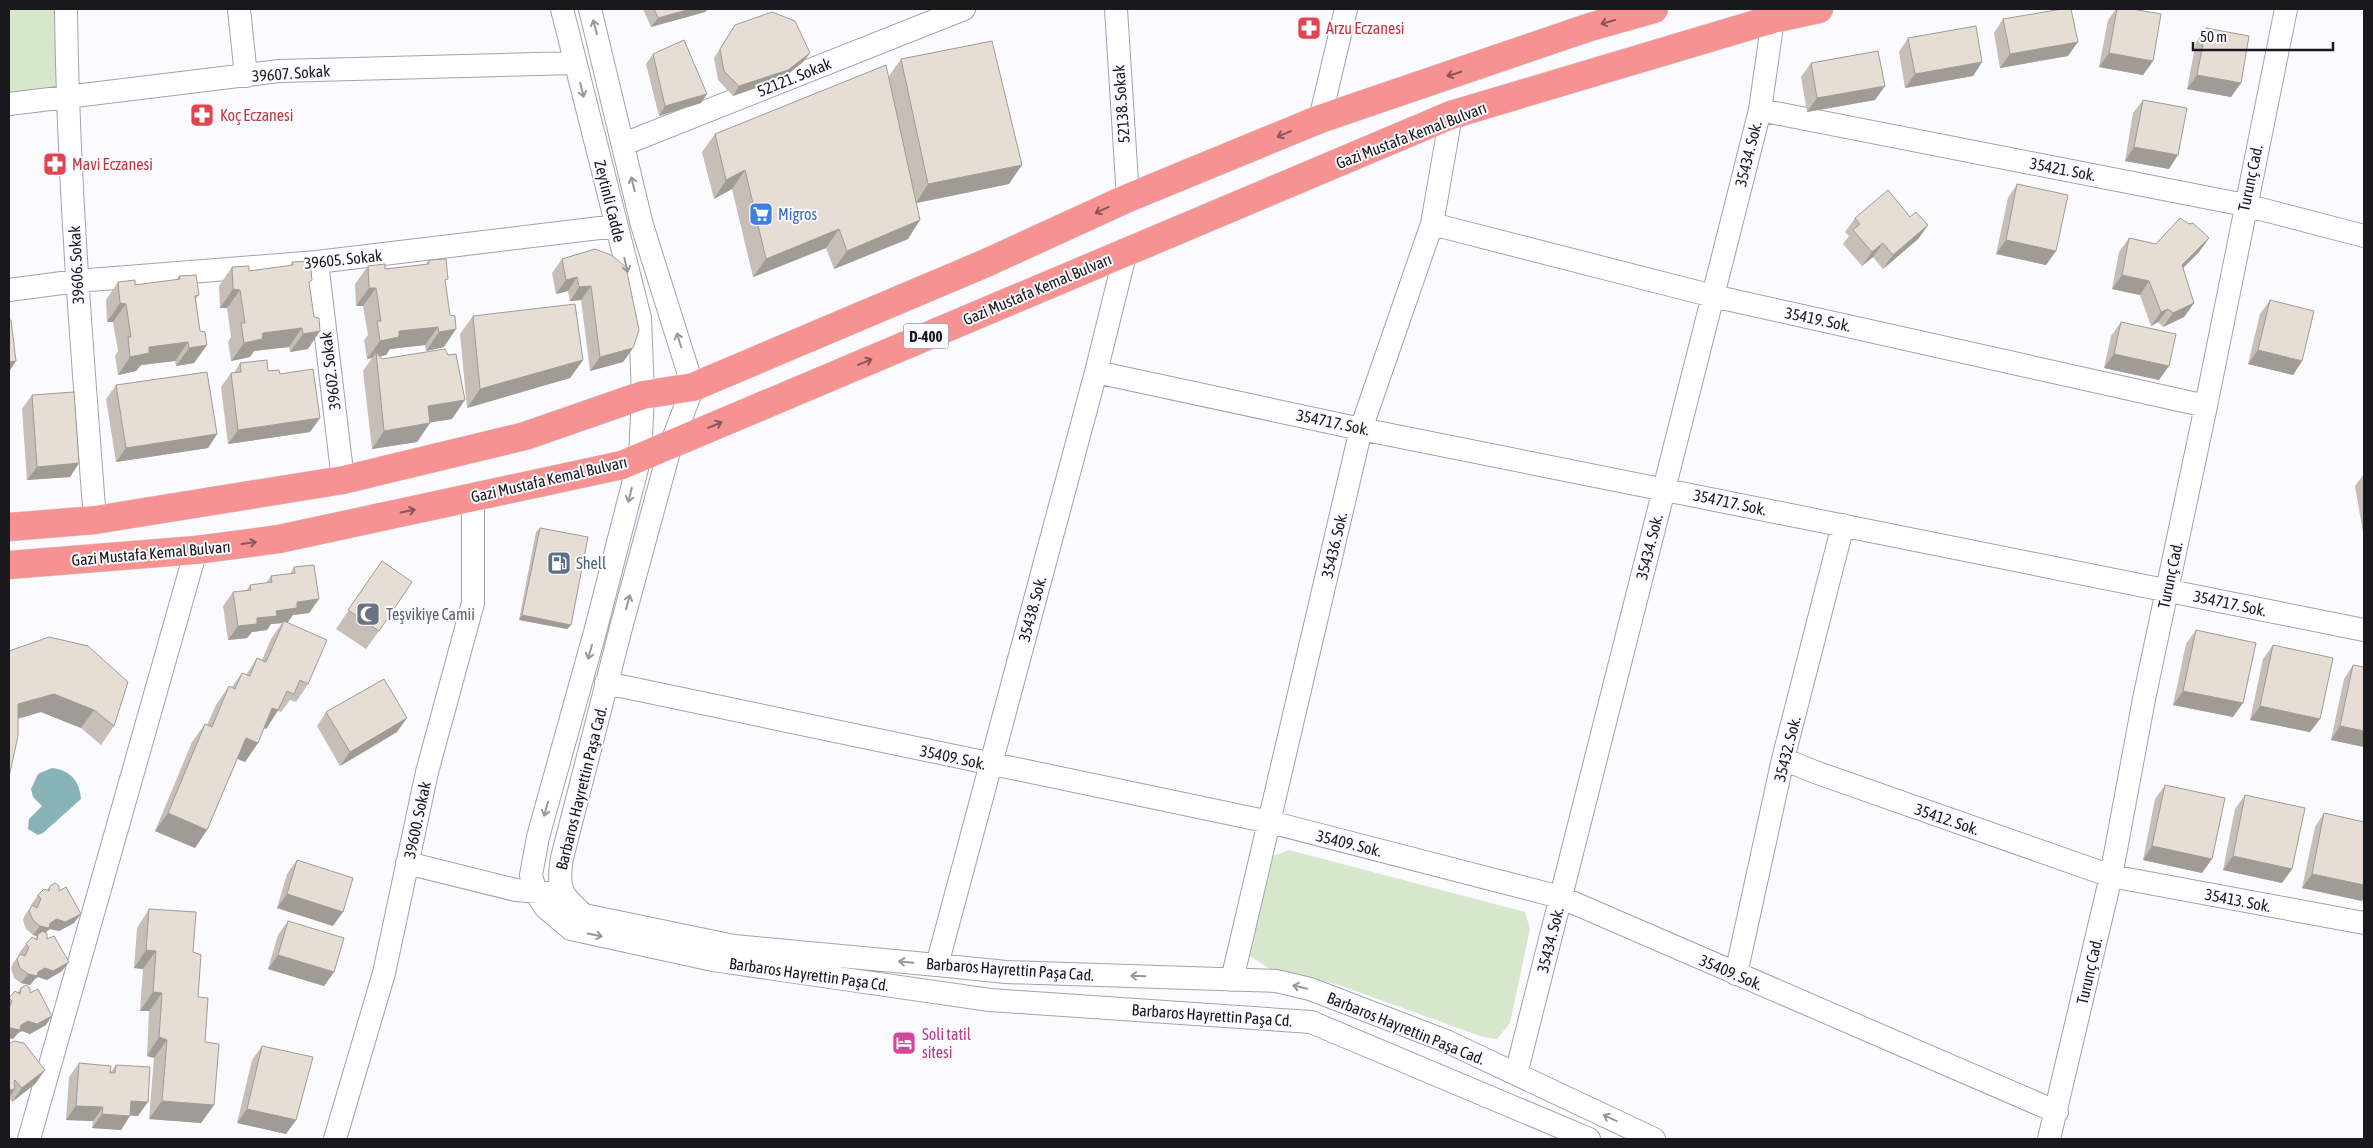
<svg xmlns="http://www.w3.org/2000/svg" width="2373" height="1148" viewBox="0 0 2373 1148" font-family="'Asap Condensed',sans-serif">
  <rect width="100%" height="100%" fill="#fbfaff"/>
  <!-- green -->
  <path fill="#d7e7cb" d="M9,9H63V75L54,88L9,93Z
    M1289,850L1525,912L1530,929L1510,1023L1497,1039L1483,1037L1339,985L1270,969L1245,953L1273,856Z"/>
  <!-- water -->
  <path fill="#89b4b7" d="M52,768C70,770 80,781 81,799L43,833L38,835L28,829L29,819L42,806L33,797L31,789L38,774Z"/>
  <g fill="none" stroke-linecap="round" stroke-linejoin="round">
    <!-- minor casing -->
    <g stroke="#a2a2ac" stroke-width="24">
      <path id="minor" d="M66,9C68,180 82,350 95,520
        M239,9L246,76
        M562,9L640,318L643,395L640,457L595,632L538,837L531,875L536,893L545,907L571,929L713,960L781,970L990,1000L1311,1022L1589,1139
        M590,9L642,225L693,387L671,444L622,624L562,858C557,889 561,895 584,915L734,946L937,965L1006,972L1276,981L1310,989L1446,1041L1654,1139
        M1116,9L1128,198
        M9,104L279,71L575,63
        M1760,110L2245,205L2364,236
        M1320,119L1346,9
        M624,144L964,9
        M1432,224L1713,296L2206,406
        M317,262L343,480
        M9,290L77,281L317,262L616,226
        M1096,372L1361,429L2364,630
        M606,683L1270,822L1560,897L2057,1112
        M1783,759L1815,772L2111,876L2364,923
        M407,863L516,890L550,893
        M937,965L1096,372L1126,251
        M1736,974L1783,759L1843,525
        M1232,980L1361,429L1432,224L1451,115
        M1516,1074L1760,110L1773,19
        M29,1139L196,550
        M335,1139L384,973L427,772L473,603V497
        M2049,1139L2111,876L2144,699L2206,406L2286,9"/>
    </g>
    <!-- highway casing -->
    <g stroke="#d6d6d6" stroke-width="29">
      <path id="highway" d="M9,527L95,520L343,480L525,436L643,395L693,387L986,263L1128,198L1320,119L1590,27L1654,9
        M9,565L196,550L279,539L622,465L1451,115L1773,19L1819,9"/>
    </g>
    <!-- minor -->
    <use href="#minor" stroke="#fff" stroke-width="22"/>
    <!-- highway -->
    <use href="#highway" stroke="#f69292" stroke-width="28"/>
  </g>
  <!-- wall -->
  <path fill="#c6beb7" d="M643,9H708L705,12L651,27Z
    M2116,9H2132L2153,61L2143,75L2099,67L2108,20Z
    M2003,19L2068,56L2000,68L1994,33Z
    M735,25L810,53L803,62L782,79L733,96L718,80L714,58Z
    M2206,28L2241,83L2231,97L2187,89L2196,42Z
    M1908,38L1982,62L1973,76L1905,88L1899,52Z
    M653,54L701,103L659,116L646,64Z
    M901,59L1009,184L917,203L908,239L834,269L826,248L753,277L732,189L714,199L702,152L715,134L889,76Z
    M1811,63L1875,100L1807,112L1801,77Z
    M2143,100L2169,169L2125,161L2133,113Z
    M2017,184L2056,251L2046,265L1996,254L2008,198Z
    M1910,217L1928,225L1918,239L1883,269L1873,257L1862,266L1843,244L1849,236L1845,232L1855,218Z
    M2129,238L2156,244L2209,238L2199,252L2183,268L2194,303L2184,317L2163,327L2158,322L2151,326L2140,295L2112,289L2119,252Z
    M595,249L633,348L623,362L590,371L581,300L570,301L568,291L556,294L552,273L562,259Z
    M429,260L445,283L444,347L426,351L425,345L390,349L386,355L379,357L452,419L430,422V423L417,442L372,449L363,371L372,358L367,359L364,340L368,335L363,306H356L355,284L368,266L385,269L426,264Z
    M292,262L309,285L308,349L290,352L289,347L254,351L250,357L231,361L228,342L231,337L227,308H220L219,286L232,267L249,271L290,266Z
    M179,276L199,295L196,299L200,331L207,345L194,363L176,366L175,361L141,365L136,371L118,375L115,356L118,351L113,322H107L106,300L118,282L135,285L176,280Z
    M2270,300L2302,361L2293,375L2248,364L2260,314Z
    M473,316L583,360L570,378L467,408L460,334Z
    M2121,322L2159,380L2104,368L2111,336Z
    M240,363L280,374L320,418L310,432L228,444L221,387L231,373H234Z
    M116,385L217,434L208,448L116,462L106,399Z
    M32,395L79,463L70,477L27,480L22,409Z
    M2364,474V546V538L2355,486Z
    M540,528L571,625L567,629L519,620L536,532Z
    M382,561L379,631L366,649L336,629Z
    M294,567L319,599L309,613L293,615L287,622L308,684L296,702L290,700L281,712L278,711L266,729L264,728L258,743L245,762L237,758L207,830L195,848L155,831L192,742L205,724L207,725L216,705L229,686L231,688L242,673L246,675L257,658L262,660L271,639L282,623L271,624L267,630L252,632L247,638L228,640L223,606L233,592L247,590L250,585L266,583L271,576L290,574Z
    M2196,630L2233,717L2173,705L2186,644Z
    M49,637L114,726L101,745L81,728L41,712L18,719L9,651Z
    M2273,645L2320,719L2310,732L2250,720L2263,659Z
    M2353,665L2364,747L2331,740L2344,679Z
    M326,712L397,732L340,766L317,726Z
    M2165,785L2202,873L2143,860L2155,799Z
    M2245,795L2292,869L2282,883L2223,870L2235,809Z
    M2324,813L2364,822V897L2362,901L2302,888L2315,827Z
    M297,860L333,926L277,908L287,874Z
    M50,886L59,891L74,923L59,931L50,929L47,931L45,933L47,939L62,971L47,980L38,977L35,979L30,985L21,983L14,978L11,968L13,963L20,954L19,953L26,944L35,939L37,936L33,935L26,929L23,920L25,915L32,905H31L38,895L47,890Z
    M149,909L193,952L198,997L214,1105L201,1123L149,1119L154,1058L147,1056L149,1011H140L143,969L134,968L137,928Z
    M288,921L334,972L324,986L268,969L278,935Z
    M21,988L30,993L46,1025L30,1034L22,1031L18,1033L13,1039L9,1038V998L18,992Z
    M9,1044L45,1070L35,1084L12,1102L9,1098Z
    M262,1046L296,1120L286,1134L237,1123L252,1060Z
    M79,1063L110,1073L116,1065L138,1116L130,1115L121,1130L92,1128L93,1121L66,1120L69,1077Z"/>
  <!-- shaded-wall -->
  <path fill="#a19b95" d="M691,9H708L705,12L651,27L658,18Z
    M2078,42L2068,56L2000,68L2010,54Z
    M810,53L803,62L782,79L733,96L739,86Z
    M2109,53L2153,61L2143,75L2099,67Z
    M1982,62L1973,76L1905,88L1915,74Z
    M2197,75L2241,83L2231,97L2187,89Z
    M1885,86L1875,100L1807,112L1817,98Z
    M707,94L701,103L659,116L665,106Z
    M2134,147L2178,155L2169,169L2125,161Z
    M1022,165L1009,184L916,203L928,184Z
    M745,170L732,189L714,199L726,180Z
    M920,220L908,239L834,269L847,251Z
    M1928,225L1918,239L1883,269L1893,255Z
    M839,229L826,248L753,277L766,259Z
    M2209,238L2199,252L2172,279L2182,265Z
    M2006,240L2056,251L2046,265L1996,254Z
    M1883,243L1873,257L1862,266L1872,252Z
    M2122,275L2149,281L2140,295L2112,289Z
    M577,277L568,291L556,294L566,280Z
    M591,286L581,300L570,301L579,287Z
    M369,288H376L363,306H356Z
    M233,289L240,290L227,308H220Z
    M120,303L126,304L113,322H107Z
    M2194,303L2184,317L2163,327L2173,313Z
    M2168,309L2158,322L2151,326L2161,312Z
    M438,327L425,345L390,349L386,355L376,357V352L372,358L367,359L380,341L399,331Z
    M302,328L289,347L254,351L250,357L231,361L244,343L263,333Z
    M456,329L444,347L426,351L439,332Z
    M320,331L308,349L290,352L303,334Z
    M188,342L175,361L141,365L136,371L118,375L130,357L149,347Z
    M207,345L194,363L176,366L189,348Z
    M633,348L623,362L590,371L600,357Z
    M2258,350L2302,361L2293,375L2248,364Z
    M2114,354L2169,366L2159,380L2104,368Z
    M583,360L570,378L467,408L480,389Z
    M16,361L9,372V362Z
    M465,400L452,419L415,425L428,406Z
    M320,418L310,432L228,444L238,430Z
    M430,423L417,442L372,449L384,431Z
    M217,434L208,448L116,462L126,448Z
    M79,463L70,477L27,480L37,467Z
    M319,599L309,613L293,615L288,622L283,623L284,621L282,623L271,624L267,630L252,632L247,638L228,640L238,626L297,602Z
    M522,615L571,625L567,629L519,620Z
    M2183,691L2243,703L2233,717L2173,705Z
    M54,694L94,710L81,728L41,712L9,721L18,704Z
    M2260,706L2320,719L2310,732L2250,720Z
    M272,708L278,710L266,729L260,726Z
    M407,718L397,732L340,766L350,752Z
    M2340,726L2364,731V747L2331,740Z
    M246,738L258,743L245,762L233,757Z
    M168,813L207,830L195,848L155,831Z
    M2152,846L2212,859L2202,873L2143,860Z
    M2233,856L2292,869L2282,883L2223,870Z
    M2312,874L2364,885V897L2362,901L2302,888Z
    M287,894L343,912L333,926L277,908Z
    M81,914L74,923L59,931L50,929L47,931L42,937L38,934L37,936L33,935L40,926L50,923L57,919Z
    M146,950L156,951L143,969L134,968Z
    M278,955L334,972L324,986L268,969Z
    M69,962L62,971L47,980L38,977L35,979L30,985L21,983L28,974L45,968Z
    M153,992L162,993L149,1011H140Z
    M52,1016L46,1025L30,1034L22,1031L18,1033L13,1039L9,1038V1031L11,1028L28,1021Z
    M159,1037L167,1040L154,1058L147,1056Z
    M45,1070L35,1084L12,1102L22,1088Z
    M15,1089L9,1098V1090Z
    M131,1101L148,1102L138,1116L122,1115Z
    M162,1101L214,1105L201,1123L149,1119Z
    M76,1106L103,1107L93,1121L66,1120Z
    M247,1109L296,1120L286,1134L237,1123Z
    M102,1114L130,1116L121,1130L92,1128Z"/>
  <!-- building -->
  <path fill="#e6ddd5" stroke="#a19b95" d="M654,9H691L658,18Z
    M2062,9H2071L2078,42L2010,54L2003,19Z
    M2117,9H2132L2161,14L2153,61L2109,53Z
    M772,12L795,21L810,53L788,70L739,86L724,71L720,49L735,25Z
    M1976,26L1982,62L1915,74L1908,38Z
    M2206,28L2249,36L2241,83L2197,75Z
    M684,40L707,94L665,106L653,54Z
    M992,41L1022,165L928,184L901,59Z
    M1878,51L1885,86L1817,98L1811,63Z
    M886,65L920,220L847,251L839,229L766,259L745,170L726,180L715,134Z
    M2143,100L2187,108L2178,155L2134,147Z
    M2017,184L2068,195L2056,251L2006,240Z
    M1888,190L1910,217L1916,212L1928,225L1893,255L1883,243L1872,252L1853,230L1860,224L1855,218Z
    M2180,218L2189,224L2193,223L2209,238L2182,265L2194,303L2173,313L2168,309L2161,312L2149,281L2122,275L2129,238L2156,244Z
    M595,249L611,255L626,267L639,330L633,348L600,357L591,286L579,287L577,277L566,280L562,259Z
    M446,259L448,279L445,280L450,315L455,316L456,329L439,332L438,327L399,331V337L380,341L377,321H381L376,288H369L368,266L385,264V269L429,264V260Z
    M310,261L312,280L309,282L314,317L319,318L320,331L303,334L302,328L263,333L262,339L244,343L241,323H245L240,290L233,289L232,267L249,266V271L293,265L292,262Z
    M196,275L199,295L195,296L200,331L205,332L207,345L189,348L188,342L149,347V353L130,357L128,337H131L126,304L120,303L118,282L135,280V285L180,279L179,276Z
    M2270,300L2314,311L2302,361L2258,350Z
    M575,304L583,360L480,389L473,316Z
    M9,320H11L16,361L9,362Z
    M2121,322L2176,334L2169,366L2114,354Z
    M445,349L448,355L456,354L465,400L428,406L430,423L384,431L376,352L382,359Z
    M267,360L268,371L279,370L280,374L313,369L320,418L238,430L231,373L241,372L240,363Z
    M207,372L217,434L126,448L116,385Z
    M74,392L79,463L37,467L32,395Z
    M540,528L588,537L571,625L522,615Z
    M382,561L412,582L379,631L348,610Z
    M314,565L319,599L297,602V608L276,611L277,616L257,618V624L238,626L233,592L251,590L250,585L272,582L271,576L295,573L294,567Z
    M284,621L327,640L308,684L300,680L294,694L287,691L278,710L272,708L258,743L246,738L207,830L168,813L205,724L212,727L229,686L235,689L242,673L250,676L257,658L266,662Z
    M2196,630L2256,643L2243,703L2183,691Z
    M49,637L88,646L128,682L114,726L94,710L54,694L18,704V736L9,777V651Z
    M2273,645L2333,658L2320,719L2260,706Z
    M2353,665L2364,667V731L2340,726Z
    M384,679L407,718L350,752L326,712Z
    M2165,785L2225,798L2212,859L2152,846Z
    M2245,795L2305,808L2292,869L2233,856Z
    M2324,813L2364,822V885L2312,874Z
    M297,860L353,878L343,912L287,894Z
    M55,883L59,886V891L66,887L81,914L65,922L57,919L50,923L49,928L40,926L33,920L29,911L32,905L37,908L41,899L38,895L44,889L49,891L50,886Z
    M149,909L196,912L193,952L201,955L198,997L208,998L205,1042L219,1044L214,1105L162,1101L167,1040L159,1037L162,993L153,992L156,951L146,950Z
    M288,921L344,938L334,972L278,955Z
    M43,931L47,934V939L54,936L69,962L53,971L45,968L38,972L37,976L28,974L20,968L17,959L20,954L25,956L29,947L26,944L32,937L37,940L38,934Z
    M26,985L30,988V993L38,989L52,1016L37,1024L28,1021L21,1025L20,1030L11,1028L9,1026V1009L12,1001L9,998L15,991L20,994L21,988Z
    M14,1041L24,1043L45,1070L22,1088L15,1080L14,1081L15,1089L9,1090V1044Z
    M262,1046L313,1057L296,1120L247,1109Z
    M79,1063L111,1066L110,1073H115L116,1065L150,1067L148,1102L131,1101L130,1116L102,1114L103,1107L76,1106Z"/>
  <!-- one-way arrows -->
  <defs><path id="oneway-shaft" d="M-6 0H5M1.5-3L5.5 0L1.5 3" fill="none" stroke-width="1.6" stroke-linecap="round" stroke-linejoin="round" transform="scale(1.25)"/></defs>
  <g stroke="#885658">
    <use href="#oneway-shaft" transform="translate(1608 22) rotate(164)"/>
    <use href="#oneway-shaft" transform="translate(1454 74) rotate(162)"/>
    <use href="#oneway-shaft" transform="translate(1284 134) rotate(157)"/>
    <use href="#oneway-shaft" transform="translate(1102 210) rotate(155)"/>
    <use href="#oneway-shaft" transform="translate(865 362) rotate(-23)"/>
    <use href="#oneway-shaft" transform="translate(715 425) rotate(-23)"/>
    <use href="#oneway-shaft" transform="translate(408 511) rotate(-12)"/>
    <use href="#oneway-shaft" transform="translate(249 543) rotate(-8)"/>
  </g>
  <g stroke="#989899">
    <use href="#oneway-shaft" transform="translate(595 27) rotate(-105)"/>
    <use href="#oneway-shaft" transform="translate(582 90) rotate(76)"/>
    <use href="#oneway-shaft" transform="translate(633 184) rotate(-103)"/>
    <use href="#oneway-shaft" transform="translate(626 265) rotate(76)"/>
    <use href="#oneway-shaft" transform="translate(679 340) rotate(-107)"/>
    <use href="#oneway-shaft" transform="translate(630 495) rotate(104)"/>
    <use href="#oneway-shaft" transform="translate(628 602) rotate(-75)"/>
    <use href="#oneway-shaft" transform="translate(590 652) rotate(106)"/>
    <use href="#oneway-shaft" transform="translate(546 809) rotate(106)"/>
    <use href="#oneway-shaft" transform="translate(595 935) rotate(12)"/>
    <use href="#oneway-shaft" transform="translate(906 962) rotate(-175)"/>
    <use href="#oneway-shaft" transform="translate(1138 976) rotate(-178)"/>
    <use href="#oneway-shaft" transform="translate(1300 987) rotate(-167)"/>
    <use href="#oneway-shaft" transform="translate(1610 1118) rotate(-155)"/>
  </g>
  <!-- icons -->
  <defs>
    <g id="pharmacy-square" transform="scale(1.25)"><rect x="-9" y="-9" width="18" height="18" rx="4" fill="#e0444e" stroke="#fbfaff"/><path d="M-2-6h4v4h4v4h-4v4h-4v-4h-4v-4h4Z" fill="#fff"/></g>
    <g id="supermarket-square" transform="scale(1.25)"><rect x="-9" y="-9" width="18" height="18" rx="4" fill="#3f7fe0" stroke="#fbfaff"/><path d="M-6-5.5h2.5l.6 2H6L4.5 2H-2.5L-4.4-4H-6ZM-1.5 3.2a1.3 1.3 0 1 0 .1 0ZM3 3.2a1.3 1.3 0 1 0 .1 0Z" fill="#fff"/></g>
    <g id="fuel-square" transform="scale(1.25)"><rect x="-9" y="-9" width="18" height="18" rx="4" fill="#5c6f8a" stroke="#fbfaff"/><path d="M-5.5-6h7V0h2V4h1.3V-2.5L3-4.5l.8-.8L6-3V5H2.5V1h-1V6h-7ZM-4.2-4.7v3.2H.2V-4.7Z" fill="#fff"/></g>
    <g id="mosque-square" transform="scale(1.25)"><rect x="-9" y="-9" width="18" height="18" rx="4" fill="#6b7280" stroke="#fbfaff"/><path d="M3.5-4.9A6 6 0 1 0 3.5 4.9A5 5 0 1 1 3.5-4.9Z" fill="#fff"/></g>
    <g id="hotel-square" transform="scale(1.25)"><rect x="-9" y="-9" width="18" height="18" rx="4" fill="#d1479c" stroke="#fbfaff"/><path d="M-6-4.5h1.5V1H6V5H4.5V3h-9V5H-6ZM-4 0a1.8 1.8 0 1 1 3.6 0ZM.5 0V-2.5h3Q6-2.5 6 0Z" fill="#fff"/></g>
  </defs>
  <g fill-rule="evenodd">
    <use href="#pharmacy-square" x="1309" y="28"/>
    <use href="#pharmacy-square" x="202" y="115"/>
    <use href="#pharmacy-square" x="55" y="164"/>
    <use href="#supermarket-square" x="761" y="214"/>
    <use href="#fuel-square" x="559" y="563"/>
    <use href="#mosque-square" x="368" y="614"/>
    <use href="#hotel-square" x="904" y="1043"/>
  </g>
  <g text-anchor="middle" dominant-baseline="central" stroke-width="4" stroke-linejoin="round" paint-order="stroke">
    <!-- shield labels -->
    <rect fill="#fbfaff" stroke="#5d5c61" stroke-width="1" x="903.5" y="323.5" width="45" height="25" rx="4"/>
    <g font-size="15" font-weight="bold" fill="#19191d">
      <text x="926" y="336">D-400</text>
    </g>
    <!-- health labels -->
    <g font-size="16" fill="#be3a42" stroke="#fbfaff" text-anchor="start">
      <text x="1326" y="28">Arzu Eczanesi</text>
      <text x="220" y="115">Koç Eczanesi</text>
      <text x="72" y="164">Mavi Eczanesi</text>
    </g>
    <!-- street labels -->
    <g font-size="16" fill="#19191d" stroke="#fbfaff">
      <text transform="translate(291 73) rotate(-4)">39607. Sokak</text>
      <text transform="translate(794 77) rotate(-22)">52121. Sokak</text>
      <text transform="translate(1121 104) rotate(-94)">52138. Sokak</text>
      <text transform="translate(1411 135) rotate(-21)">Gazi Mustafa Kemal Bulvarı</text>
      <text transform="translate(1748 154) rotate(-76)">35434. Sok.</text>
      <text transform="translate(2063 169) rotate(11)">35421. Sok.</text>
      <text transform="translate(2250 178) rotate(-78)">Turunç Cad.</text>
      <text transform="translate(610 201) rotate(76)">Zeytinli Cadde</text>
      <text transform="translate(343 259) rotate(-6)">39605. Sokak</text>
      <text transform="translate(76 265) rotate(-93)">39606. Sokak</text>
      <text transform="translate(1037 289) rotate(-23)">Gazi Mustafa Kemal Bulvarı</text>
      <text transform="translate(1818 319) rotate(12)">35419. Sok.</text>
      <text transform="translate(330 371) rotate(-97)">39602. Sokak</text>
      <text transform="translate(1333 422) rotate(12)">354717. Sok.</text>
      <text transform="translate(549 479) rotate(-13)">Gazi Mustafa Kemal Bulvarı</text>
      <text transform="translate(1730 502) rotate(12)">354717. Sok.</text>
      <text transform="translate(1334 545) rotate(-77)">35436. Sok.</text>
      <text transform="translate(1649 547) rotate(-76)">35434. Sok.</text>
      <text transform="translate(151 553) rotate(-5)">Gazi Mustafa Kemal Bulvarı</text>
      <text transform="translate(2170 575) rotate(-78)">Turunç Cad.</text>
      <text transform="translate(2230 603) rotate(12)">354717. Sok.</text>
      <text transform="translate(1032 609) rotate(-75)">35438. Sok.</text>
      <text transform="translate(1787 749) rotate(-76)">35432. Sok.</text>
      <text transform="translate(953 757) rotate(12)">35409. Sok.</text>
      <text transform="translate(581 788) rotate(-76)">Barbaros Hayrettin Paşa Cad.</text>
      <text transform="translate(1947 819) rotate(19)">35412. Sok.</text>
      <text transform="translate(417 820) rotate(-78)">39600. Sokak</text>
      <text transform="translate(1349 843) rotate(14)">35409. Sok.</text>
      <text transform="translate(2238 900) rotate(11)">35413. Sok.</text>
      <text transform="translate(1550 940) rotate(-76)">35434. Sok.</text>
      <text transform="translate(1010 969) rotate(4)">Barbaros Hayrettin Paşa Cad.</text>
      <text transform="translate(2089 971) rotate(-77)">Turunç Cad.</text>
      <text transform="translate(1731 972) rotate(23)">35409. Sok.</text>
      <text transform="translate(809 974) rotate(8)">Barbaros Hayrettin Paşa Cd.</text>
      <text transform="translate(1212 1015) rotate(4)">Barbaros Hayrettin Paşa Cd.</text>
      <text transform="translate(1406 1028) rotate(22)">Barbaros Hayrettin Paşa Cad.</text>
    </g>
    <!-- shop labels -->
    <g font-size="16" fill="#366cbe" stroke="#fbfaff" text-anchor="start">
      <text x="778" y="214">Migros</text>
    </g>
    <!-- service labels -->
    <g font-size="16" fill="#4e5e75" stroke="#fbfaff" text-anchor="start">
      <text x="576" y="563">Shell</text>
    </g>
    <!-- worship labels -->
    <g font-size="16" fill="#5b616d" stroke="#fbfaff" text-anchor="start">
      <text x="386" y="614">Teşvikiye Camii</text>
    </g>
    <!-- hotel labels -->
    <g font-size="16" fill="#b23c85" stroke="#fbfaff" text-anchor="start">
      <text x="922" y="1034">Soli tatil<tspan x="922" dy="18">sitesi</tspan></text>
    </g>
  </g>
  <!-- border -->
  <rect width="2373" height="1148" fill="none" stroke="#19191d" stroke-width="20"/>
  <!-- scale -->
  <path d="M2193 42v8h140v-8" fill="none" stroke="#19191d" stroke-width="2.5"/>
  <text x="2200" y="42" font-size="15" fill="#19191d" stroke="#fbfaff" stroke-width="4" paint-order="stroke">50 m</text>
</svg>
